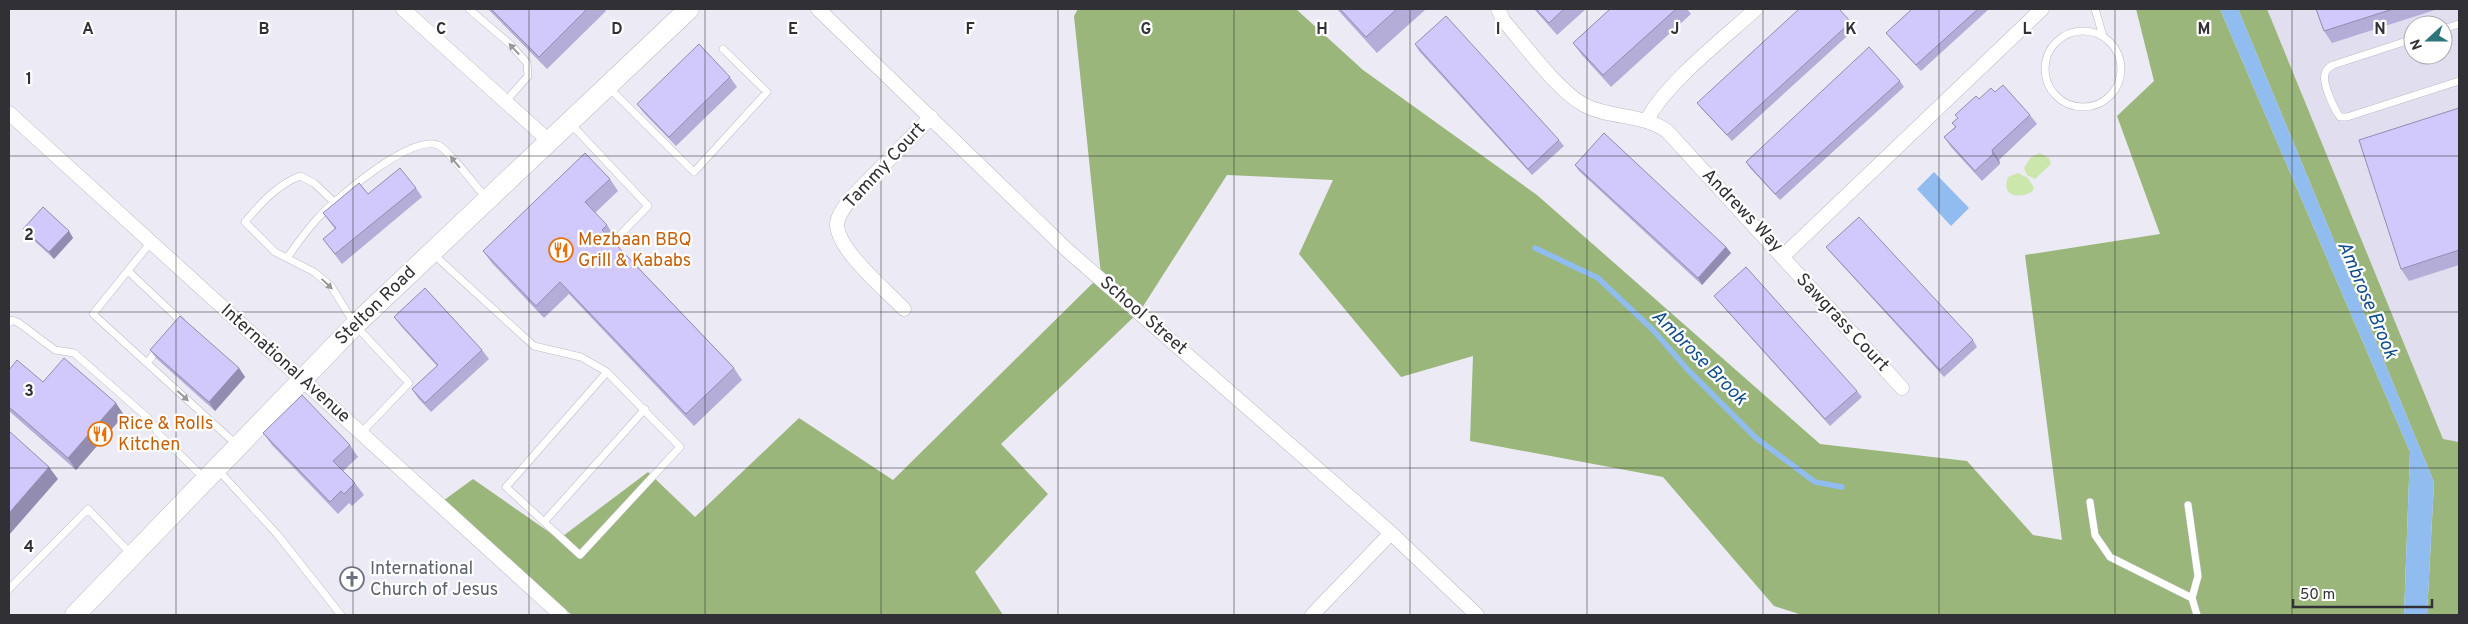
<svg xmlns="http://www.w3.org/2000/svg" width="2468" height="624" viewBox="0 0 2468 624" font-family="Overpass,sans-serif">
  <rect width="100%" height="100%" fill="#eceaf5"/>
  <!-- built -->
  <path fill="#e1def0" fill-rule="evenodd" d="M2267,9H2459V442L2443,439ZM2413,25H2443V55H2413Z"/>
  <!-- green -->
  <path fill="#cbe7ac" d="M2040,153L2049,158L2051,164L2035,179L2027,175L2024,168L2031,157Z
    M2018,173L2028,178L2034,188L2032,192C2018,199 2001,196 2008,177Z"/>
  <!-- forest -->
  <path fill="#9ab67a" d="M1078,9H1296L1363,70L1537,195L1820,444L1967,461L2033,535L2062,540L2025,255L2160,234L2117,116L2154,81L2136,9H2220L2410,452L2404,615H1802L1774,606L1663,477L1470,441L1473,356L1401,377L1299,254L1333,180L1227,175L1140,311L1001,444L1048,494L975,572L1003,615H572L436,506L473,479L559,539L648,472L695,517L799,418L893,480L1101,275L1074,16Z
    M2238,9H2267L2443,439L2459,442V615H2427L2434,482Z"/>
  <!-- water -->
  <path fill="#91bcf0" d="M2220,9H2238L2434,482L2427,615H2404L2410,452Z
    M1934,172L1969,208L1951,226L1917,189Z"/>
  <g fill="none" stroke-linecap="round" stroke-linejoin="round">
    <!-- stream -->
    <path stroke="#91bcf0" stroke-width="5.5" d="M1535,248L1598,278L1653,330L1688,370L1756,438L1815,482L1842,487"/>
    <!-- service casing -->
    <g stroke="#bcbbc4" stroke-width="8">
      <path id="service" d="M469,9L510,44L527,63L528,76L505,102
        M2095,9L2103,36
        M2443,29L2459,24
        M2045 69a38 38 0 1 1 76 0a38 38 0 1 1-76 0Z
        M2413,39L2333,65C2329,67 2326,69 2325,74C2322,83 2334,109 2340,117H2347L2459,81
        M609,88L694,172L767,92L723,49
        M571,124L648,206L621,234
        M334,202L314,183L300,176C277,185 261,203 245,222L275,252L314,272L331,286L355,325L409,383L361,433
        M151,242L93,314L237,445
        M432,253L534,346L581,357L607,372L680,447L580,555L506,487L607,372
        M287,258C296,245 306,231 317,219C335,199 411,134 438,145C450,151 476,187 487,199
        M128,271L181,321L178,324
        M9,323L12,320L19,323L55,350L74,353L148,418L159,434L205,479
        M147,363L159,348
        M218,470L277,534L341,615
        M2090,502L2095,535L2110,557L2192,598
        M2188,505L2198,576L2192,598L2197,615
        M544,522L645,409
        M9,589L88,509L131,554"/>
    </g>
    <!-- minor casing -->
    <g stroke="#bcbbc4" stroke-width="15">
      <path id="minor" d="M403,9L549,141
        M818,9L1066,249L1391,533L1477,615
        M1498,9L1503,20C1524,44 1557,90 1584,105C1611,119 1642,113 1667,131L1902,388
        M9,113L561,615
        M1647,120C1665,84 1724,38 1756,9
        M1782,257L2042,9
        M904,309C886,290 837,250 837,224C838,214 846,205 852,197L931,117
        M1312,615L1391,533"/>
    </g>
    <!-- secondary casing -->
    <g stroke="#bcbbc4" stroke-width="21">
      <path id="secondary" d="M75,615L355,325L689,9"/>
    </g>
    <!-- service -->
    <use href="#service" stroke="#fff" stroke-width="7"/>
    <!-- minor -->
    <use href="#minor" stroke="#fff" stroke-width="14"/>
    <!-- secondary -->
    <use href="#secondary" stroke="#fff" stroke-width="20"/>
  </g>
  <!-- wall -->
  <path fill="#b4add8" d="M488,9H604L606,11L547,69Z
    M1337,9H1424L1425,10L1377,53Z
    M1534,9H1586L1557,35Z
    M1610,9H1687L1691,14L1611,87L1582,55L1573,43Z
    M1912,9H1989L1921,71L1891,39L1886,33Z
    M2316,9H2438L2332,43L2324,31Z
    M1851,22L1856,28L1732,141L1702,109L1697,103Z
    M1415,44L1559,140L1564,146L1532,175L1419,51Z
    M730,77L737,87L676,146L644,113L637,104Z
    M1900,81L1904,87L1780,200L1750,168L1746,162Z
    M1995,92L2030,115L2037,124L1999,160L2000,164L1982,181L1951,147L1944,137L1955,127L1952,123L1979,99Z
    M2459,108V265L2409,281L2401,269Z
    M1575,165L1726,247L1731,253L1702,285L1579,171Z
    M610,179L618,191L595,213L607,225L615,237L612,240L734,368L742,380L694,426L569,294L544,318L492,263L483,251Z
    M416,188L422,197L342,264L323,239L335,229L323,213L368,194Z
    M23,229L69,231L73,238L54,259L28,235Z
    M1826,247L1973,340L1977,347L1944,377L1831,253Z
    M1714,296L1857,391L1862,397L1830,426L1719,302Z
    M394,317L482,350L489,359L431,412L418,398L412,389L437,366L401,326Z
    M150,350L239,368L245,377L215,411L157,359Z
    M9,370L43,382L124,415L76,470L9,411Z
    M263,433L350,445L358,457L343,471L355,483L364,495L352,506L349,503L338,514L272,445Z"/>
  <!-- shaded-wall -->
  <path fill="#928db0" d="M1992,150L1999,160L2000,164L1993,154Z
    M69,231L73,238L54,259L49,252Z
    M1726,247L1731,253L1702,285L1698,278Z
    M239,368L245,377L215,411L209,402Z
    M116,403L124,415L76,470L68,458Z
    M49,467L58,479L9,535V513Z"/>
  <!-- building -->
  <path fill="#d1c9fb" stroke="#928db0" d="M491,9H587L539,57Z
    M1340,9H1397L1366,37Z
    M1536,9H1564L1549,23Z
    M1610,9H1676L1603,75L1573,43Z
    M1799,9H1839L1851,22L1727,135L1697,103Z
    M1912,9H1978L1916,65L1886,33Z
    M2316,9H2393L2324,31Z
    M1446,16L1559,140L1528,169L1415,44Z
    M699,44L730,77L669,137L637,104Z
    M1869,47L1900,81L1775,194L1746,162Z
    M2003,85L2030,115L1992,150L1993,154L1975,171L1944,137L1956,127L1952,123L1958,118L1955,115L1976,96L1979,99L1991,88L1995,92Z
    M2459,108V250L2401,269L2359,140Z
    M1604,133L1726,247L1698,278L1575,165Z
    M585,153L610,179L585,202L607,225L602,230L734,368L686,414L560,282L536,306L483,251Z
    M400,168L416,188L335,254L323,239L336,228L323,213L359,183L368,194Z
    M43,207L69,231L49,252L23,229Z
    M1859,217L1973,340L1940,370L1826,247Z
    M1746,267L1857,391L1825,419L1714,296Z
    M425,288L482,350L425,403L412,389L438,365L394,317Z
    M180,316L239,368L209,402L150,350Z
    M64,358L116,403L68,458L9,407V370L17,360L43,382Z
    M302,395L350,445L333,461L355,483L344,494L341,491L330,502L263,433Z
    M9,431L49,467L9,513Z"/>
  <!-- one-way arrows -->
  <defs><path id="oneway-solid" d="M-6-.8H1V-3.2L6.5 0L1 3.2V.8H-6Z" transform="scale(1.25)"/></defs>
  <g fill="#98989a">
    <use href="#oneway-solid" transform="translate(514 49) rotate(-133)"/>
    <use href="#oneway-solid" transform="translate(455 162) rotate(-130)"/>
    <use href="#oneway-solid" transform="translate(327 284) rotate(43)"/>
    <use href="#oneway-solid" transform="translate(183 396) rotate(42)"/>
  </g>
  <!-- grid -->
  <path fill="none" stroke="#313034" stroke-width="1" stroke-opacity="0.55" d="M176,9V615M353,9V615M529,9V615M705,9V615M881,9V615M1058,9V615M1234,9V615M1410,9V615M1587,9V615M1763,9V615M1939,9V615M2115,9V615M2292,9V615M9,156H2459M9,312H2459M9,468H2459"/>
  <!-- icons -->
  <defs>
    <g id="restaurant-ring" transform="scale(1.25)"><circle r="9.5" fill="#fff" stroke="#e8710a" stroke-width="1.5"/><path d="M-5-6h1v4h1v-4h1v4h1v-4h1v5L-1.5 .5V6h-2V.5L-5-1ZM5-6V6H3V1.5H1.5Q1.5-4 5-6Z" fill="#e8710a"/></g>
    <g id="church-ring" transform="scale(1.25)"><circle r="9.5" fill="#fff" stroke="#6b7280" stroke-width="1.5"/><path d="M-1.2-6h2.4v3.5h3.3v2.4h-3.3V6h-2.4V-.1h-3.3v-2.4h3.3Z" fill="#6b7280"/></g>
  </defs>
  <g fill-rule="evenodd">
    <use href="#restaurant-ring" x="561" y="250"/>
    <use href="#restaurant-ring" x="100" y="434"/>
    <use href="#church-ring" x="352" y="579"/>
  </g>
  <g text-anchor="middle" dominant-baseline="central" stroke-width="4.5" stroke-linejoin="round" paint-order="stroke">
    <!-- street labels -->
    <g font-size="18" fill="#313034" stroke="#fff">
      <text transform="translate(885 166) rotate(-47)">Tammy Court</text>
      <text transform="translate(1742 211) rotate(46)">Andrews Way</text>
      <text transform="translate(376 306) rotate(-44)">Stelton Road</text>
      <text transform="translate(1143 316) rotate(41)">School Street</text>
      <text transform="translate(1842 323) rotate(47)">Sawgrass Court</text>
      <text transform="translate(285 364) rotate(42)">International Avenue</text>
    </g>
    <!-- food labels -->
    <g font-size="18" fill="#c56008" stroke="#fff" text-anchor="start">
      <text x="578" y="240">Mezbaan BBQ<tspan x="578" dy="21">Grill &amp; Kababs</tspan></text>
      <text x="118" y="424">Rice &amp; Rolls<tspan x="118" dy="21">Kitchen</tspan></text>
    </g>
    <!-- worship labels -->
    <g font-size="18" fill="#5b616d" stroke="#fff" text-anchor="start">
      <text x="370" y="569">International<tspan x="370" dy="21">Church of Jesus</tspan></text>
    </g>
    <!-- water labels -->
    <g font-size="19" font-style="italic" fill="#124e8c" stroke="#fff">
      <text transform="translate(2367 300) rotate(67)">Ambrose Brook</text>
      <text transform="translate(1699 358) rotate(45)">Ambrose Brook</text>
    </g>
  </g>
  <g font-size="16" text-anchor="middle" font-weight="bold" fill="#313034" stroke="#fff" stroke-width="4.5" stroke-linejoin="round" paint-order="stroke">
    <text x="88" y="34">A</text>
    <text x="264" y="34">B</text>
    <text x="441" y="34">C</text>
    <text x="617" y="34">D</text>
    <text x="793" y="34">E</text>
    <text x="970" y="34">F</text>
    <text x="1146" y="34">G</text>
    <text x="1322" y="34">H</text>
    <text x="1498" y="34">I</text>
    <text x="1675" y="34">J</text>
    <text x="1851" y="34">K</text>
    <text x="2027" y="34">L</text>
    <text x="2204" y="34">M</text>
    <text x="2380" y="34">N</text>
    <text x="29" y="84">1</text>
    <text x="29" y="240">2</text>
    <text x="29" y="396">3</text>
    <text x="29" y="552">4</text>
  </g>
  <!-- border -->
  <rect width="2468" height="624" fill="none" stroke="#313034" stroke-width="20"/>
  <!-- north arrow -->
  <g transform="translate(2428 40) rotate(249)"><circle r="24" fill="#ffffff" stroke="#adacae"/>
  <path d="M0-4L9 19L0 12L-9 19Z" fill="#2d757d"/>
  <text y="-8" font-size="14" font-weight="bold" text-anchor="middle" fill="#313034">N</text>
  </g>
  <!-- scale -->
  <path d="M2293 599v8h139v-8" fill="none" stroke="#313034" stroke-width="2.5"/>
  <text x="2300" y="599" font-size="15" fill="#313034" stroke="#ffffff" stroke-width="4" paint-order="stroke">50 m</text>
</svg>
